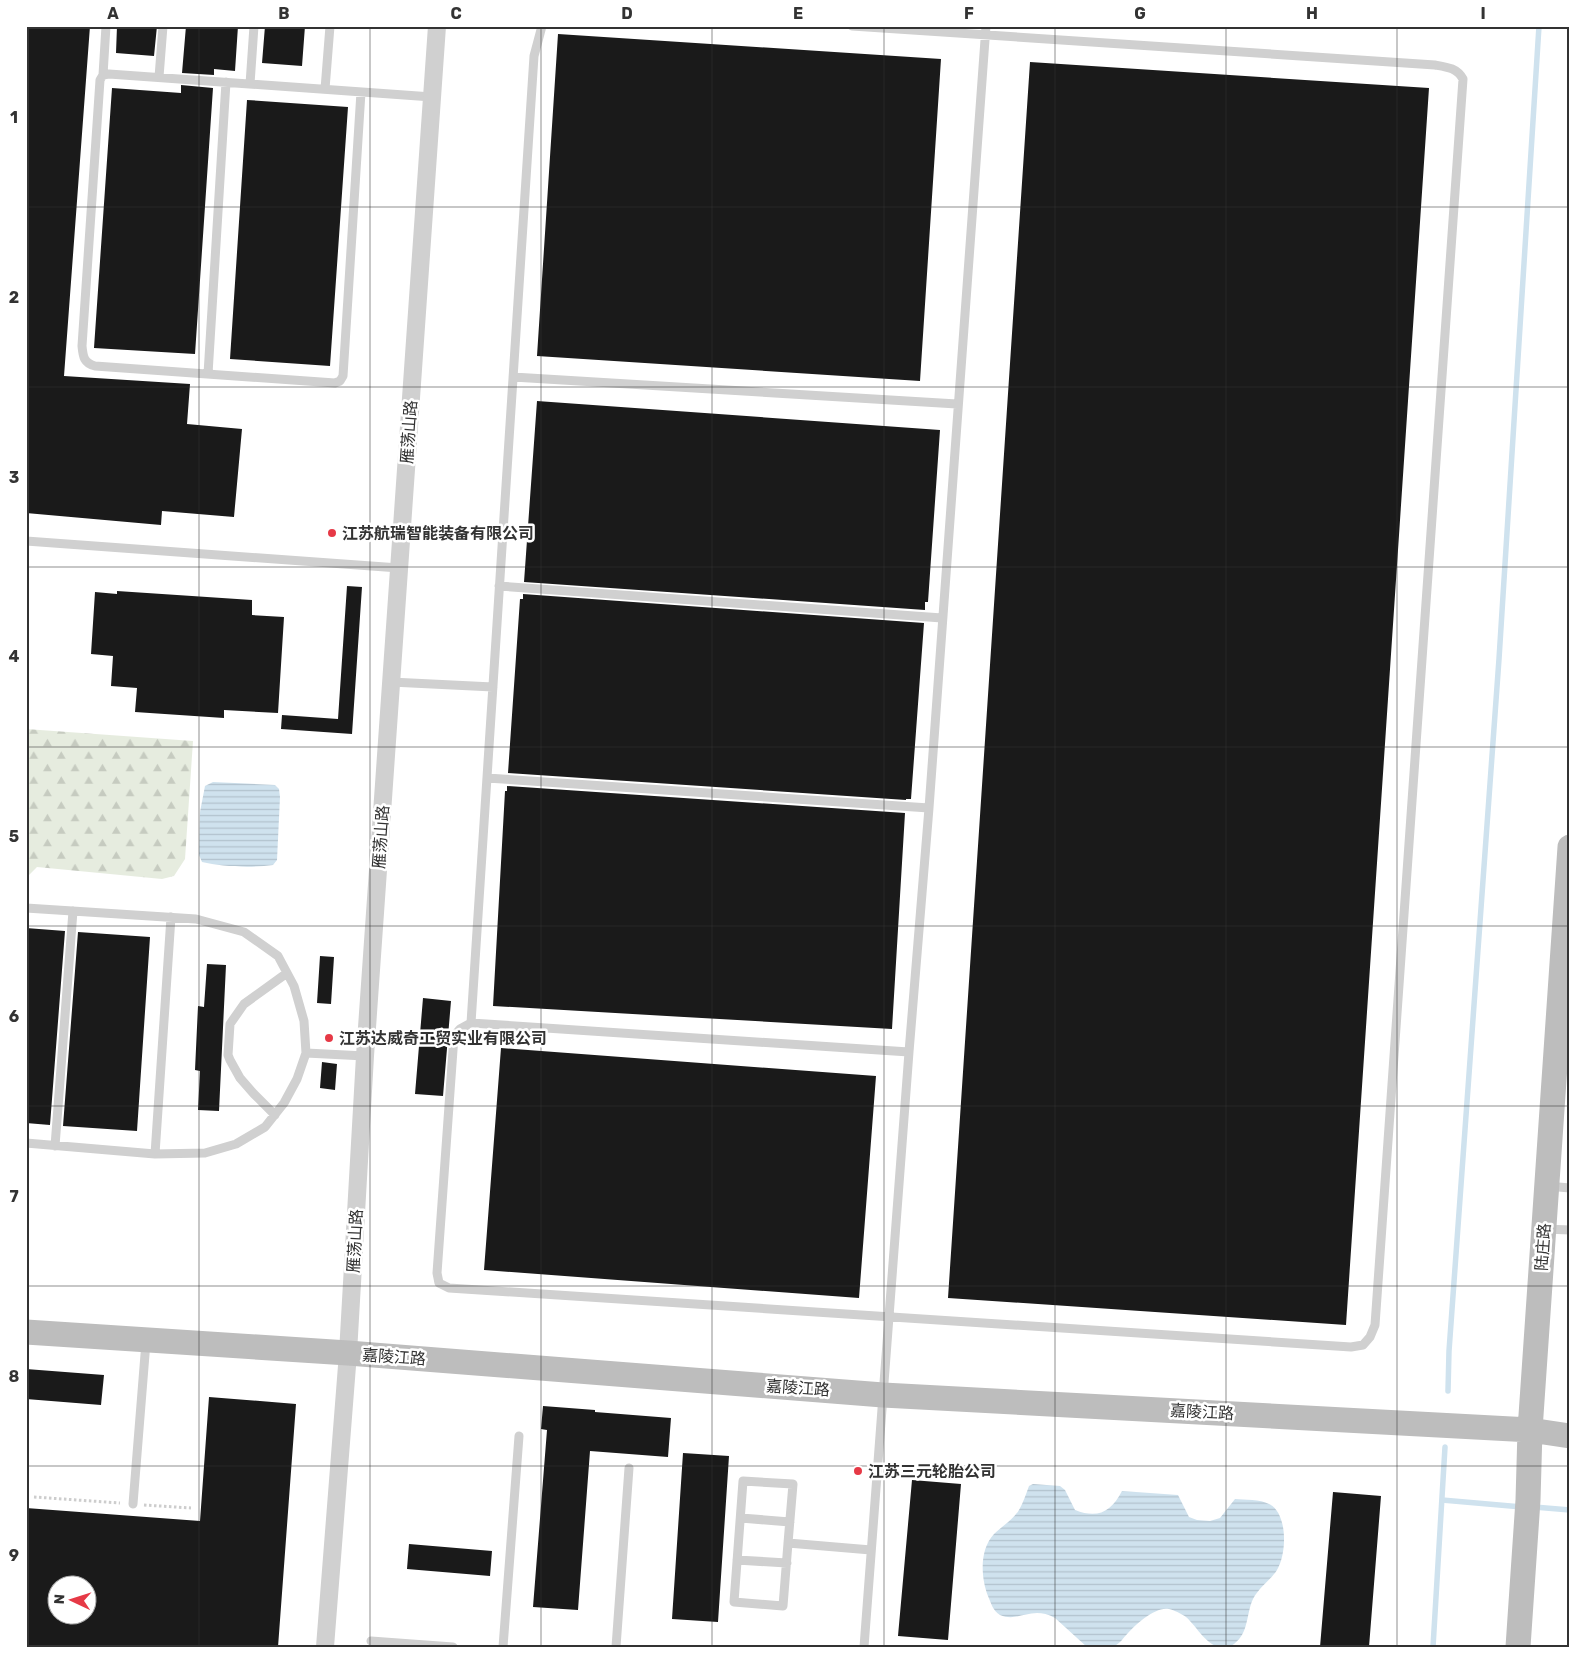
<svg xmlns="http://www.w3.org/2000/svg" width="1596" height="1673" viewBox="0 0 1596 1673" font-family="Rubik,'Noto Sans SC',sans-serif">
  <defs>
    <pattern id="forest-firs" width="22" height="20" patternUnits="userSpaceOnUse" patternTransform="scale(1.25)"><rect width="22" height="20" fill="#e6ecdf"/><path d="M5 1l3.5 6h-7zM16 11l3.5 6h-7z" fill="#c6cbc0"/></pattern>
    <pattern id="water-rules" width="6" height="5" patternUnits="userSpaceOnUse" patternTransform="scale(1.25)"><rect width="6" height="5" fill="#cfe2ee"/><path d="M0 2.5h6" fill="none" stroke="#b2c2cd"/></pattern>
  </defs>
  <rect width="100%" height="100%" fill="#fff"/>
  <!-- forest -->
  <path fill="url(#forest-firs)" d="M26,729L193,741L185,859L174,876L162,879L37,867L26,878Z"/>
  <!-- water -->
  <path fill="url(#water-rules)" d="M213,782L275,785L279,789L280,797L277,860L273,865C253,868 222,867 202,862L199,855L200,812L205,786Z
    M1033,1484L1060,1486L1065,1490L1075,1510C1098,1519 1111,1512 1122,1491L1178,1495L1189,1517L1197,1520L1210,1521L1220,1518L1235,1499C1245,1500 1260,1499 1269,1504C1288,1513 1287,1554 1277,1570C1270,1581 1260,1586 1253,1599C1246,1614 1249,1633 1234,1644C1212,1658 1199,1628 1186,1617C1182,1614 1174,1610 1169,1609C1156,1606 1136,1624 1128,1633C1123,1638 1120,1644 1114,1646C1107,1649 1095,1647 1087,1647L1055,1618C1031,1605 1019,1623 1000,1615C993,1611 991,1603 988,1596C981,1578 979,1550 994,1534C1002,1526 1013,1520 1019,1510C1023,1503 1026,1494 1029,1486Z"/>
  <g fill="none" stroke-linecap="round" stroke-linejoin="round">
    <!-- stream -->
    <path stroke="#cfe2ee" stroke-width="5.5" d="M1448,1391L1449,1351L1499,659L1539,26
      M1442,1500L1522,1507
      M1534,1507L1570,1510
      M1433,1647L1445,1447"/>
  </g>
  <!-- building -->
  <path fill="#1a1a1a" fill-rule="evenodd" d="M26,26H90L64,376L190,384L187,424L242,429L234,517L162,511L161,525L26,513Z
    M117,26H157L154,56L116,53Z
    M186,26H238L235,71L214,69V75L182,73Z
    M265,26H305L302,66L262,63Z
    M558,34L941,59L920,381L537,356Z
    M1030,62L1429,88L1346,1325L948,1298Z
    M181,85L213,88L195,354L94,348L112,88L181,93Z
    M247,100L348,107L330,366L230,359Z
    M537,401L940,430L928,602H925V610L524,582Z
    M347,586L362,587L352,734L281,729L282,715L338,719Z
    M117,591L252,600V615L284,617L278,713L224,710V718L135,712L137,688L111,686L113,656L91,654L95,592L117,594Z
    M523,594L924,623L911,799H906V800L508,773L520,599H523Z
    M507,786L905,813L892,1029L493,1006L505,791H507Z
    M26,928L65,931L50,1125L26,1123Z
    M78,932L150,937L137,1131L63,1126Z
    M320,956L334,957L331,1004L317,1003Z
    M207,964L226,965L219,1111L198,1110L200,1071L195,1070L198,1006L204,1007Z
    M423,998L451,1001L443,1096L415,1094Z
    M501,1048L876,1076L859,1298L484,1270Z
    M322,1062L337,1064L335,1090L320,1088Z
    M26,1369L104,1375L101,1405L26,1399Z
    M209,1397L296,1404L278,1647H26V1508L200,1521ZM58,1586H88V1616H58Z
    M543,1406L595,1410V1412L671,1418L668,1457L590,1451L578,1610L533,1607L547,1430L541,1429Z
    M683,1453L729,1456L718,1622L672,1619Z
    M912,1480L961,1484L948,1640L898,1636Z
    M1333,1492L1381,1496L1369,1647H1320Z
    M409,1544L492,1551L490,1576L407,1569Z"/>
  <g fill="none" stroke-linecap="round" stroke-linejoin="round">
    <!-- path -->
    <path stroke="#cdcdcd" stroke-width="3" stroke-dasharray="2.5 2.5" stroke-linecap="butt" d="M34,1497L120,1503
      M144,1505L191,1508"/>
    <!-- lane -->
    <path stroke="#d0d0d0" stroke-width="9" d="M852,26L1435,65C1447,67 1457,68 1463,79L1375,1325L1370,1337L1363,1345L1351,1347L449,1288L439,1283L437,1273L454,1036L460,1029L471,1023L909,1052
      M103,75L106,26
      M159,77L163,26
      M250,84L254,26
      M325,89L330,26
      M361,92L343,376L340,381L335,383L95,366C84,363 83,357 82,346L100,80L103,75L109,74L432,97
      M208,374L226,82
      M513,377L957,404
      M26,541L399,568
      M499,586L942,618
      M391,682L493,687
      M487,778L929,808
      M26,908L196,919L244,932L278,956L294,986L304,1021L306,1053L297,1079L284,1103L265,1127L236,1144L205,1153L155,1154L26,1143
      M471,1023L534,56L542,26
      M306,1053L365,1056
      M275,1115L254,1094L240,1078L230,1060L228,1055L230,1024L244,1004L287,973
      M55,1146L73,911
      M155,1154L171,917
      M1547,1186L1570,1188
      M1545,1229L1570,1230
      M133,1504L146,1342
      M741,1518L790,1522
      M788,1543L783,1606L734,1602L743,1481L793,1484L788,1543L871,1550
      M737,1560L787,1563
      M371,1641L453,1647
      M503,1647L519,1436
      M616,1647L629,1468
      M864,1647L909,1052L929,808L986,26"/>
    <!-- street -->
    <path stroke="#d0d0d0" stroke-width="18" d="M325,1647L348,1353L365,1056L437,26"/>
    <!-- secondary -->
    <path stroke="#bdbdbd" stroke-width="25" d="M26,1332L348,1353L883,1395L1530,1430L1570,1436
      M1518,1647L1528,1500L1530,1430L1570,847"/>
  </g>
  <!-- grid -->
  <path fill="none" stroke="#333" stroke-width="1" stroke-opacity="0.55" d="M199,26V1647M370,26V1647M541,26V1647M712,26V1647M884,26V1647M1055,26V1647M1226,26V1647M1397,26V1647M26,207H1570M26,387H1570M26,567H1570M26,747H1570M26,926H1570M26,1106H1570M26,1286H1570M26,1466H1570"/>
  <!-- markers -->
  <g fill="#e63946" stroke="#fff" stroke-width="2">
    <circle cx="332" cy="533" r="5"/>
    <circle cx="329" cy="1038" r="5"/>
    <circle cx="858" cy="1471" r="5"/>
  </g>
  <g text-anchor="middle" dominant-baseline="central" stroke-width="5" stroke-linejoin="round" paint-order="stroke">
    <!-- street labels -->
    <g font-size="16" fill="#333" stroke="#fff">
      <text transform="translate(409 432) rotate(-86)">雁荡山路</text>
      <text transform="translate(381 837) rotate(-86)">雁荡山路</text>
      <text transform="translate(355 1241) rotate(-87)">雁荡山路</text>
      <text transform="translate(1543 1247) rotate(-86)">陆庄路</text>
      <text transform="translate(394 1357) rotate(4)">嘉陵江路</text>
      <text transform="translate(798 1388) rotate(4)">嘉陵江路</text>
      <text transform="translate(1202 1412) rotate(3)">嘉陵江路</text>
    </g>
    <!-- poi labels -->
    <g font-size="16" font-weight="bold" fill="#333" stroke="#fff" text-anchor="start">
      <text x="342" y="533">江苏航瑞智能装备有限公司</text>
      <text x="339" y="1038">江苏达威奇工贸实业有限公司</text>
      <text x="868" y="1471">江苏三元轮胎公司</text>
    </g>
  </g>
  <!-- border -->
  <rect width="1596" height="1673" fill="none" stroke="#ffffff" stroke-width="55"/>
  <!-- north arrow -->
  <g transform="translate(72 1600) rotate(274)"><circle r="24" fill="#ffffff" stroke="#adadad"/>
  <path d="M0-4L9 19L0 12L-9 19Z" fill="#e63946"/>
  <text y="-8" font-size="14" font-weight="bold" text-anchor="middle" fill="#333333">N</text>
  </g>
  <rect x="28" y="28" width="1540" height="1618" fill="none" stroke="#333" stroke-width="2"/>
  <g font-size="16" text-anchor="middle" font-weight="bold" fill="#333">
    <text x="113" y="19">A</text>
    <text x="284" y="19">B</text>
    <text x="456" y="19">C</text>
    <text x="627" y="19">D</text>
    <text x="798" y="19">E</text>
    <text x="969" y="19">F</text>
    <text x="1140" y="19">G</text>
    <text x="1312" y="19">H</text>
    <text x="1483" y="19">I</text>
    <text x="14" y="123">1</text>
    <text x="14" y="303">2</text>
    <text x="14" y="483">3</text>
    <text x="14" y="662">4</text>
    <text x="14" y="842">5</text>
    <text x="14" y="1022">6</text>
    <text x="14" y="1202">7</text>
    <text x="14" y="1382">8</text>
    <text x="14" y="1561">9</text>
  </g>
</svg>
